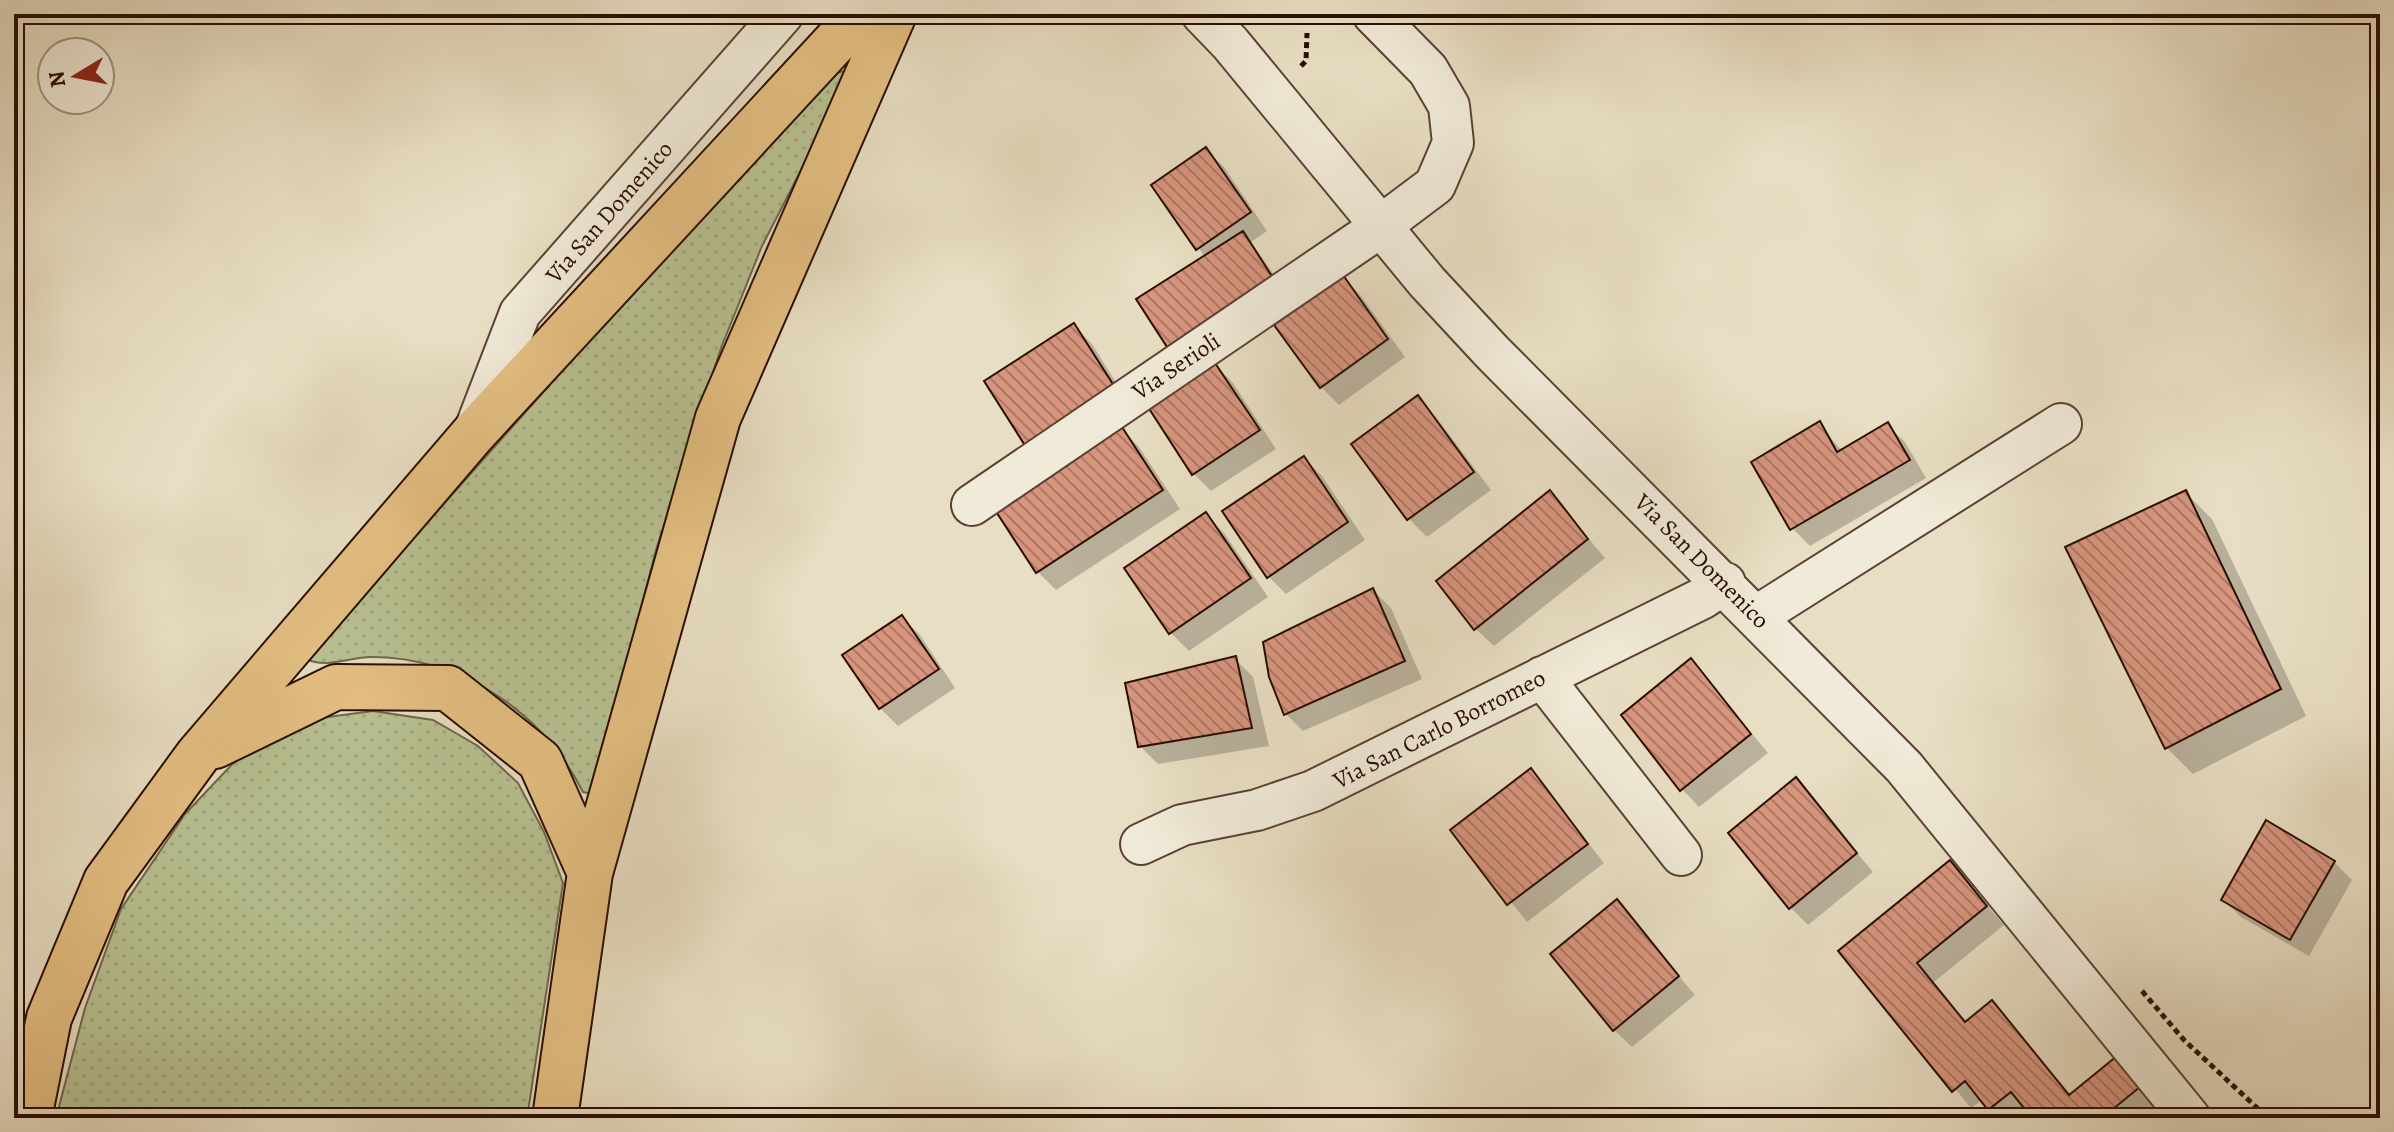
<svg xmlns="http://www.w3.org/2000/svg" width="2394" height="1132" viewBox="0 0 2394 1132" font-family="Alegreya,serif">
  <defs>
    <pattern id="grass-dots" width="8" height="8" patternUnits="userSpaceOnUse" patternTransform="scale(2)"><rect width="8" height="8" fill="#b8c192"/><path d="M2 2h.1M6 6h.1" fill="none" stroke="#9ea57c" stroke-width="1.8" stroke-linecap="round"/></pattern>
    <pattern id="building-back-hatch" width="6" height="6" patternUnits="userSpaceOnUse" patternTransform="scale(2)"><rect width="6" height="6" fill="#d7957e"/><path d="M-1 5l2 2M0 0l6 6M5-1l2 2" fill="none" stroke="#ae7865"/></pattern>
  </defs>
  <rect width="100%" height="100%" fill="#e8dec3"/>
  <filter id="stains"><feTurbulence type="fractalNoise" baseFrequency=".0025" numOctaves="4"/><feColorMatrix values="0 0 0 0 .2 0 0 0 0 .09 0 0 0 0 .02 0 0 0 .5 -.17"/></filter>
  <radialGradient id="worn" r=".72"><stop offset=".6" stop-color="#630" stop-opacity="0"/><stop offset="1" stop-color="#630" stop-opacity=".3"/></radialGradient>
  <!-- grass -->
  <path fill="url(#grass-dots)" stroke="#70674a" stroke-width="2" d="M853,69L762,246L721,348L656,550L593,794L583,792C543,713 462,657 371,657C349,657 327,669 306,659L824,76Z
    M373,711L433,720L478,746L518,783L544,832L563,883L527,1118H56L85,1008L121,909L185,814L240,756L305,720Z"/>
  <!-- shadow -->
  <path fill="#0003" d="M1206,150L1224,167L1267,231L1251,242L1291,299L1205,257L1154,185Z
    M1343,278L1361,296L1405,357L1339,405L1321,387Z
    M1074,326L1092,344L1132,408L1045,463Z
    M1215,365L1233,383L1276,449L1211,491L1193,473Z
    M1418,398L1435,416L1491,490L1427,537L1409,519L1354,445Z
    M1819,424L1842,451L1887,425L1905,442L1926,478L1810,546L1792,528Z
    M1121,429L1139,447L1180,509L1056,590L1038,572L997,510Z
    M1304,458L1322,476L1365,540L1286,594L1268,576Z
    M2185,492L2212,519L2306,716L2193,774L2167,748Z
    M1550,493L1605,558L1494,646L1476,629Z
    M1206,515L1224,533L1268,597L1189,651L1171,633Z
    M1373,590L1391,608L1422,679L1303,731L1285,713Z
    M902,617L920,635L955,688L898,726L880,708L845,655Z
    M1235,659L1253,677L1269,746L1158,764L1140,746Z
    M1691,661L1768,753L1699,807L1682,789Z
    M1531,771L1604,863L1527,922L1453,830Z
    M1796,780L1873,872L1808,925L1790,907Z
    M2334,862L2352,880L2309,956L2241,917L2223,900Z
    M1950,863L2004,925L1934,982L1967,1023L1992,1002L2071,1096L2135,1077L2158,1105L2142,1118H2034L2028,1110L2018,1118H1999L1982,1100L1971,1108L1841,952Z
    M1616,902L1695,995L1632,1047L1614,1030Z"/>
  <!-- building -->
  <path fill="url(#building-back-hatch)" stroke="#290d03" stroke-width="2" d="M1206,147L1251,212L1196,250L1151,185Z
    M1243,231L1275,281L1169,350L1136,299Z
    M1343,275L1388,339L1320,388L1274,325Z
    M1074,323L1116,389L1026,447L984,381Z
    M1215,363L1260,430L1192,475L1148,407Z
    M1418,395L1474,472L1407,520L1351,444Z
    M1820,421L1837,452L1888,422L1910,460L1790,530L1751,462Z
    M1122,427L1163,490L1036,573L995,510Z
    M1304,456L1348,522L1267,578L1222,511Z
    M1550,490L1588,539L1474,630L1436,581Z
    M2186,490L2281,689L2165,749L2065,547Z
    M1206,512L1251,578L1169,634L1124,568Z
    M1373,588L1405,661L1284,715L1269,677L1263,642Z
    M902,615L939,669L879,709L842,655Z
    M1236,656L1252,728L1138,747L1125,683Z
    M1691,658L1751,734L1680,791L1621,715Z
    M1531,768L1588,844L1507,905L1450,830Z
    M1796,777L1857,853L1789,909L1728,833Z
    M2266,820L2335,861L2290,940L2221,900Z
    M1950,860L1987,906L1917,963L1965,1022L1992,1000L2069,1095L2117,1056L2141,1086L2102,1118H2032L2011,1092L1988,1110L1965,1081L1952,1092L1838,951Z
    M1617,899L1679,976L1613,1031L1550,954Z"/>
  <g fill="none" stroke-linecap="round" stroke-linejoin="round">
    <!-- minor casing -->
    <g stroke="#594133" stroke-width="44">
      <path id="minor" d="M1202,14L1230,43L1427,282L1492,352L1904,767L2190,1118
        M476,427L520,313L783,14
        M972,505L1367,236L1435,185L1453,143L1449,106L1428,70L1373,14
        M1757,616L2061,424
        M1542,677L1681,855
        M1141,844L1182,825L1257,810L1313,791L1703,598L1725,583"/>
    </g>
    <!-- primary casing -->
    <g stroke="#290d03" stroke-width="48">
      <path id="primary" d="M215,746L336,687L448,688L540,761L590,873L555,1118
        M590,873L718,418L894,14
        M29,1118L49,1018L106,881L198,755L474,433L861,14"/>
    </g>
    <!-- path -->
    <path stroke="#290d03" stroke-width="5" stroke-dasharray="6 4" stroke-linecap="butt" d="M1301,66L1306,61L1307,33
      M2142,991L2184,1040L2268,1118"/>
    <!-- minor -->
    <use href="#minor" stroke="#f0ead8" stroke-width="40"/>
    <!-- primary -->
    <use href="#primary" stroke="#e4bf82" stroke-width="44"/>
  </g>
  <g text-anchor="middle" dominant-baseline="central" stroke-width="8" stroke-linejoin="round" paint-order="stroke">
    <!-- street labels -->
    <g font-size="24" fill="#290d03" stroke="#f0ead8">
      <text transform="translate(609 212) rotate(-49)">Via San Domenico</text>
      <text transform="translate(1176 366) rotate(-34)">Via Serioli</text>
      <text transform="translate(1702 561) rotate(45)">Via San Domenico</text>
      <text transform="translate(1439 729) rotate(-27)">Via San Carlo Borromeo</text>
    </g>
  </g>
  <!-- margin -->
  <rect width="2394" height="1132" fill="none" stroke="#e8dec3" stroke-width="48"/>
  <rect x="16" y="16" width="2362" height="1100" fill="none" stroke="#290d03" stroke-width="4"/>
  <rect x="24" y="24" width="2346" height="1084" fill="none" stroke="#290d03" stroke-width="2"/>
  <!-- north arrow -->
  <g transform="translate(76 76) rotate(260)"><circle r="38" fill="#f0ead8" stroke="#a09283" stroke-width="2"/>
  <path d="M0-6L14 30L0 20L-14 30Z" fill="#8f2418"/>
  <text y="-12" font-size="22" font-weight="bold" text-anchor="middle" fill="#290d03">N</text>
  </g>
  <rect width="100%" height="100%" filter="url(#stains)"/>
  <rect width="100%" height="100%" fill="url(#worn)"/>
</svg>
